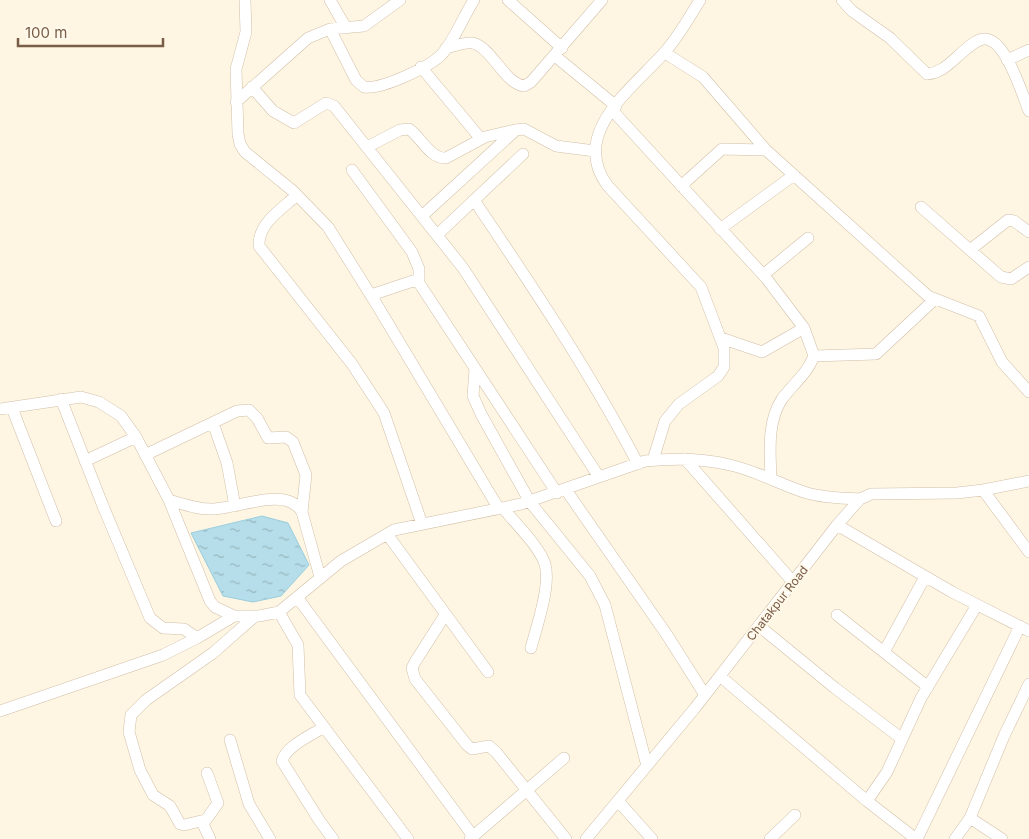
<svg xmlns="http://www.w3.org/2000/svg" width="1029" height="839" viewBox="0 0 1029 839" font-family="Inter,sans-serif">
  <defs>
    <pattern id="water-ripples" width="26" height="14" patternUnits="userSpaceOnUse" patternTransform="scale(1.25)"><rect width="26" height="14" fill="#b5deea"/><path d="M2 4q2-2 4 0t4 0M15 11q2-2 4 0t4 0" fill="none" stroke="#98b7bf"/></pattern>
  </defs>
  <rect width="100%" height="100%" fill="#fef6e2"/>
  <!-- water -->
  <path fill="url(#water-ripples)" stroke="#9acddd" d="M262,516L288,523L309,565L281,596L253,602L223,596L191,533Z"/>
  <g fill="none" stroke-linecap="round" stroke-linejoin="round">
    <!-- minor casing -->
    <g stroke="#d1bea8" stroke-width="12">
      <path id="minor" d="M245,0L246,32L236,69L238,134L240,144L245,152L293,191L328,227L377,305L499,509
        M330,0L346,28
        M508,0L562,48
        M842,0L852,11L890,38L927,74C940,73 948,65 957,57C964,51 973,41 983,39C1005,36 1022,94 1029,111
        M330,29L356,80L364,87C381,90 430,67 442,54C455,39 463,17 474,0
        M446,48C454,46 465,42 473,43C492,48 504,83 524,86L531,82L602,0
        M665,53L703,77L766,150L928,296L979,316L1002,362L1029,392
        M555,56L616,106
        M1007,60L1029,50
        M421,67L481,139
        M252,87L273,111L294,123L326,103L334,106L463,268L599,477
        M236,102L308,38L330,29L364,26L400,0
        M612,110L766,278L804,328L814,356C807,374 793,384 782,399C767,421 770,453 771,479
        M367,147L400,130L409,129C421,137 430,159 446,158L485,137L515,130
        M352,170L412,252L419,269V283
        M681,186L722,149L766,150
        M297,195C282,209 258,223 259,246L352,364L384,413L422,524
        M474,200C532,286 590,372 638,464
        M921,207L1001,277L1011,279L1029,267
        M422,216L516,130L524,129L556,146L595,151
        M720,229L794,175
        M437,235L523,154
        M970,250L1008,220L1014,221L1029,232
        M763,275L808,238
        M371,295L413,281L419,283L557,493
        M721,338L762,352L804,328
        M814,356L876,354L935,299
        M475,369L473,396L481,414L530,502L590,576L605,605L647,766
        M61,399L103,506L150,618L163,628L184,629L197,638
        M12,408L56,521
        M0,409L81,397L99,402L121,416L136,437L169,500L210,601L215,607L234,616H259L279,612L341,561L394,530L521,504L645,461C674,458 702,458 730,465C757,471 781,485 807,493C824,498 842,498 860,499
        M213,423L227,463L235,506
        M145,455L237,411L249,410L257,418L268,438L286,437L293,442L306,475L302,512
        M685,459L793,582
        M653,460L665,421L679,404L718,376L724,367V348L701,287L607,185C570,133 631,90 663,54C678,38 688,19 700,0
        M85,461L136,437
        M566,490L667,635L705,695
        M983,490L1029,552
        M169,500C183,504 199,510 214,509C239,508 287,486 302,512L320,577
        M503,508C515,523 539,546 545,564C551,586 537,625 531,648
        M837,525L952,592L1029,631
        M387,534L488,672
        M297,597L473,836
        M279,612L298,645L300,695L408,839
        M445,615L415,662L412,668L415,679L467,745L472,749L489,746L496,752L566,839
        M837,615L928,687
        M759,626L835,688L902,739
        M884,652L925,577
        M720,676L867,801L916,839
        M0,711L163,655L197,638L234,616
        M324,727C312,735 286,746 282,761L319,820L333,839
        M230,740L249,804L270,839
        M207,773L218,803L203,824L210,839
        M618,801L652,839
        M867,801L887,772L921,698L977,605
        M970,818L1002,839
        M205,820L184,825L180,824L170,806L153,795L140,770L129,732L131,715L146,700L213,653L254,617
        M470,839L564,758
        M586,839L695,708L837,525L860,499L871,494L957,493L983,490L1029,481
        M770,839L795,815
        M917,839L1020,626
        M955,839L970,818L1004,736L1029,684"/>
    </g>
    <!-- minor -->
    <use href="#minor" stroke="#fff" stroke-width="11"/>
  </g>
  <g text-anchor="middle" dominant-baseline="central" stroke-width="4" stroke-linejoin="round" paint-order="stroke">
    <!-- street labels -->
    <g font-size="12" fill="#795d46" stroke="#fff9eb">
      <text transform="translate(777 603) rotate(-52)">Chatakpur Road</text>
    </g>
  </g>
  <!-- scale -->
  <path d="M18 38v8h145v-8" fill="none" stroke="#795d46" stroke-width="2.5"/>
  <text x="25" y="38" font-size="15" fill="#795d46" stroke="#fff9eb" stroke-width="4" paint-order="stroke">100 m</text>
</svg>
